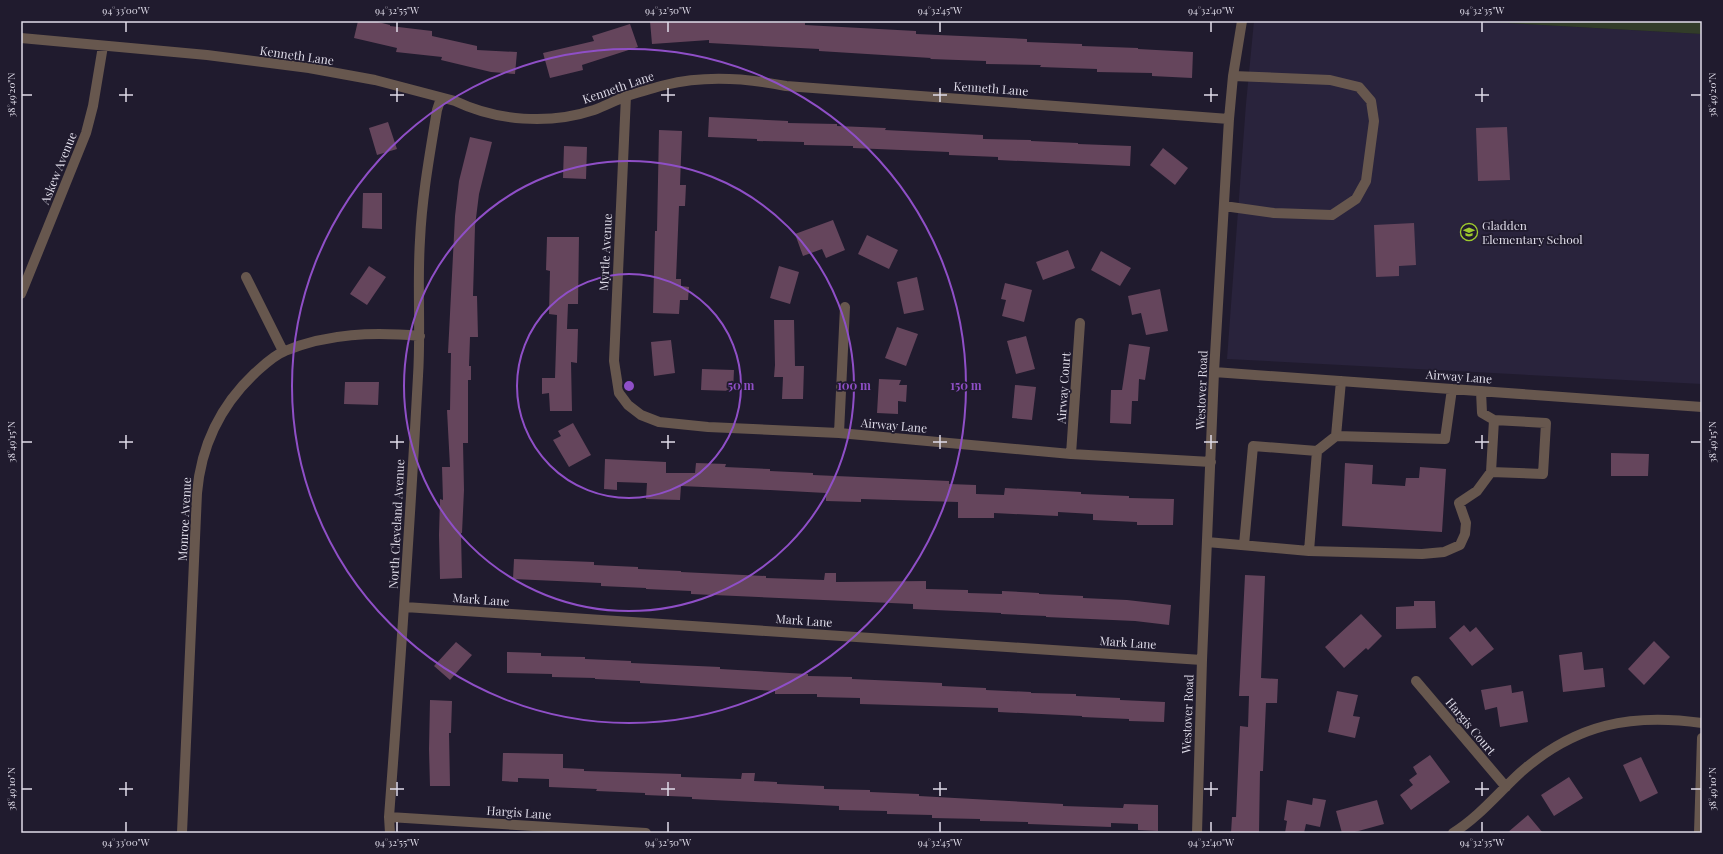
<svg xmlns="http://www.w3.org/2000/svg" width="1723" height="854" viewBox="0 0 1723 854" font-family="'Playfair Display',serif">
  <rect width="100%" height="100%" fill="#201b2e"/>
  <!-- built -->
  <path fill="#29233c" d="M1254,21H1472L1702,34V384L1227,359L1246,104Z"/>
  <!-- green -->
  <path fill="#323c29" d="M1472,21H1702V34Z"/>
  <!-- building -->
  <path fill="#65455c" d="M358,21H374L390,25V26L432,31V36L477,46V50L517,52L515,74L491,72L441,60L442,57L396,52L397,48L354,38Z
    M650,21L805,23V25L916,31V34L1027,39V42L1082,44V46L1138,48V49L1193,52L1192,78L1152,76V73L1097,72V69L1040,67L1041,65L986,64V61L930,59L931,58L819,51V49L709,43V40L652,44Z
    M630,24L638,47L582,65L583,70L550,78L543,53L594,41L592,36Z
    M709,117L788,121V123L837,124V126L886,128L885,130L983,135V139L1031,140V141L1078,143V144L1131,146L1130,166L998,160V157L949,155V152L853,148V146L804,145V142L757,141V139L708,137Z
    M388,122L397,149L377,155L369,128Z
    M1507,127L1510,180L1478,181L1476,128Z
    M659,130L682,131L680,185H686L685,206H679L676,279H681V286L689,287L688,300H680L679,314L653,313L655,231H657Z
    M470,137L492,142L479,194L475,226L473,296H477L478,337H470L469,366H471V380H468V443H463L464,490L462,533H461L462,578L440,579L439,535L440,499L443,500L442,467H450L447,410H450L451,353H448L455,216L459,181Z
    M564,146L587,147L586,179L563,178Z
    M1163,148L1188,168L1175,185L1150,165Z
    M363,193H382V229L362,228Z
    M833,220L845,250L826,258L822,249L803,256L795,234Z
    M1414,223L1416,265L1399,266V276L1376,277L1374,225Z
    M867,235L898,250L889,269L858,254Z
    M547,237H579L578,304H568L567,329H578L577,363L571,362L572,411H550L549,393L542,394V378H555L557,315L549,314L550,271L546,270Z
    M1068,250L1075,268L1043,280L1036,262Z
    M1101,251L1131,268L1120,286L1091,270Z
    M369,266L386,277L367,305L350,294Z
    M779,266L799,272L790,304L770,298Z
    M917,277L924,310L904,314L897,282Z
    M1005,283L1032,290L1024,322L1002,316L1006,300L1001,299Z
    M1160,289L1168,331L1146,335L1141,313L1132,315L1128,296Z
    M774,320H794L795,366H804L803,399H782L783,377H774L775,365Z
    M897,327L918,334L906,366L885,358Z
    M1026,336L1035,369L1016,374L1007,341Z
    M671,340L675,373L654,376L651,342Z
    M1129,344L1150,347L1145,380L1139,379L1138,401H1132L1131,424L1110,423L1111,390H1122Z
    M702,369L734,370L733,391L701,390Z
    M879,379L901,380L899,385H907L906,402L898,401V414L877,413Z
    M345,382H379L378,405L344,404Z
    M1015,385L1036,387L1032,420L1012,418Z
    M573,423L591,455L569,467L553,440L561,436L558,431Z
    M1611,453L1649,454L1648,476H1611Z
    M605,459L666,462V473H695L696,463L726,464L725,467L770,469V471L813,473V475L949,481V484L976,485V494L1004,495L1005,488L1081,492V494L1129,496V498L1174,499L1173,525H1137V522L1093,520V514L1058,512V516L994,513V518H958V502L861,499V502L826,501V493L770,490L681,486L680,500L646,499L647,483L617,482V490L604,489Z
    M1345,463L1373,465L1372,484L1405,486L1406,478H1419L1420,467L1446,469L1442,532L1342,526Z
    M514,559L594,562V565L638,567V569L681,571V572L766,576V578L824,580L825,573H836V582L926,581V589L968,590V593L1002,594V591L1039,593V594L1083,596V598L1127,600L1171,605L1169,625L1135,621L1046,617V616L1001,614V613L913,609V604L691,594V591L646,589V588L601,586V583L513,579Z
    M1245,575L1265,576L1261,678L1278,679L1277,703H1266L1263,771H1260L1259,833H1231L1232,817H1236L1240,726L1248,727L1249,696H1239Z
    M1414,601H1435L1436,628L1396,629V607L1414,606Z
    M1361,614L1382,636L1368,650L1366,648L1344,668L1325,647Z
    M1464,625L1470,632L1476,627L1494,649L1472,666L1449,638Z
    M1654,641L1670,657L1644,685L1628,669Z
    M456,642L472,655L450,680L434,666Z
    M507,652L541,653V656L585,657V659L631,661V663L720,667V669L808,674V676L852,677V679L942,683V686L986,688V690L1031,692V693L1076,694V696L1120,698V700L1165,702L1164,722L1129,721V719L1082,717V716L998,712V708L860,704V698L817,697V694H775V691L640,683V681L595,679V678L552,677V674L507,673Z
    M1582,652L1584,670L1603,668L1605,687L1563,692L1559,655Z
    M1511,685L1512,693L1523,691L1528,722L1500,727L1497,707L1485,710L1481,690Z
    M1337,691L1358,695L1353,716L1360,717L1355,738L1328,732Z
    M430,700L452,701L451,733H449L450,786H430L429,749Z
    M503,753L563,754V768L584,769V771L681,774V777L741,779L742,773H755L754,781L777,782V784L824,786V789L870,790V792L919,794V796L1063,804V806L1123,808L1124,804L1158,805V831L1138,830V824L1111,823V827L1028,824V822L980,821V819L932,818V815L887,814V811L839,810V806L692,799V797L645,795V793L596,791L597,789L549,787V779L518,778V782L502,781Z
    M1430,755L1450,782L1411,810L1400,795L1413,785L1409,780L1417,774L1413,767Z
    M1641,757L1658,793L1640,802L1623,765Z
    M1569,777L1583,798L1554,816L1541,795Z
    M1313,798L1326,800L1320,827L1306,824L1304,833H1285L1287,821L1284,820L1287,800L1312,805Z
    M1377,800L1384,824L1351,833H1342L1336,811Z
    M1528,815L1543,833H1507Z"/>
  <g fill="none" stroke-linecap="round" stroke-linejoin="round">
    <!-- minor -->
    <path stroke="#67574e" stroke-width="10" d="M21,38L207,55L309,68L375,80L455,101C497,121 549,125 594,110C605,106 616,100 627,96C640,92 653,88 665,85C705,75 746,78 786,86L1229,119
      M626,96L614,361L619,393L628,405L641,415L659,422L708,427L839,433L1071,454L1211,462
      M1224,206L1274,213L1332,215L1356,199L1366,181L1374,121L1371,101L1359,87L1330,80L1233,76
      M246,277L283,351
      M21,294L86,133L93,106L103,46
      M1214,372L1702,407
      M1481,391L1482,413L1494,420
      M839,433L845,307
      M1336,436L1445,439L1452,389
      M1071,454L1080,323
      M1207,542L1309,551L1422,554L1444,552L1460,545L1465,534L1466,523L1459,503L1477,491L1491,472L1494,420L1546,423L1543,474L1491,472
      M1244,545L1253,446L1317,451L1336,436L1341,381
      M1309,551L1317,451
      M405,607L1202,660
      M1416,681L1506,787
      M389,817L646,833
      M182,833L197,493C201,446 221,405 255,373C264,365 274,355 285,351C328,333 374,332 420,336
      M390,833L389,817C400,670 410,523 418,376C421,331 417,286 420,240C422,196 430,153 437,110L441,98
      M1197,833L1202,660L1214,372L1229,119L1233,76L1242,21
      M1453,833C1479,817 1498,793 1521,772C1576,724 1631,713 1702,723
      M1699,833L1702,738"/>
  </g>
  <!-- ticks -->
  <path fill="none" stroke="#dfdce9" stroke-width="1.5" d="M126,22V32M397,22V32M668,22V32M940,22V32M1211,22V32M1482,22V32M126,88V102M397,88V102M668,88V102M940,88V102M1211,88V102M1482,88V102M22,95H32M119,95H133M390,95H404M661,95H675M933,95H947M1204,95H1218M1475,95H1489M1691,95H1701M126,435V449M397,435V449M668,435V449M940,435V449M1211,435V449M1482,435V449M22,442H32M119,442H133M390,442H404M661,442H675M933,442H947M1204,442H1218M1475,442H1489M1691,442H1701M126,782V796M397,782V796M668,782V796M940,782V796M1211,782V796M1482,782V796M22,789H32M119,789H133M390,789H404M661,789H675M933,789H947M1204,789H1218M1475,789H1489M1691,789H1701M126,822V832M397,822V832M668,822V832M940,822V832M1211,822V832M1482,822V832"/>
  <!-- distance rings -->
  <g fill="none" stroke="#8f4fc7" stroke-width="2">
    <circle cx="629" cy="386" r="112"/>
    <circle cx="629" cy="386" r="225"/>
    <circle cx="629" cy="386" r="337"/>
  </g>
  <!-- icons -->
  <defs>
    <g id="school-ring" transform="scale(0.9)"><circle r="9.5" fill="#201b2e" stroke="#9eca2e" stroke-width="1.5"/><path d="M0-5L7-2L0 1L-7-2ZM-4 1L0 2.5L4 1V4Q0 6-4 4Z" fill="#9eca2e"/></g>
  </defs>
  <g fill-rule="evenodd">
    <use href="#school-ring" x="1469" y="232"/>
  </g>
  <g text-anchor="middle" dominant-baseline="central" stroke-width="3.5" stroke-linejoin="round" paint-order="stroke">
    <!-- street labels -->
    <g font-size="12" fill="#dfdce9" stroke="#201b2e">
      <text transform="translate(297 55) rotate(8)">Kenneth Lane</text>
      <text transform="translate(618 87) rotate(-19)">Kenneth Lane</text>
      <text transform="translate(991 88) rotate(4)">Kenneth Lane</text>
      <text transform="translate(58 168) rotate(-68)">Askew Avenue</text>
      <text transform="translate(605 252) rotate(-87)">Myrtle Avenue</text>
      <text transform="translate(1459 376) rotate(4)">Airway Lane</text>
      <text transform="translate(1063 388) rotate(-86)">Airway Court</text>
      <text transform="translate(1201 390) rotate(-88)">Westover Road</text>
      <text transform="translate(894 425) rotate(5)">Airway Lane</text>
      <text transform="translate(184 519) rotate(-87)">Monroe Avenue</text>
      <text transform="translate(396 524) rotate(-87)">North Cleveland Avenue</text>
      <text transform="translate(481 599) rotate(4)">Mark Lane</text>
      <text transform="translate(804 620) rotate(4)">Mark Lane</text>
      <text transform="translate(1128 642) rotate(4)">Mark Lane</text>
      <text transform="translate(1187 714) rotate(-88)">Westover Road</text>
      <text transform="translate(1471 726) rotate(50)">Hargis Court</text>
      <text transform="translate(519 812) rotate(4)">Hargis Lane</text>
    </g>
    <!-- poi labels -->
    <g font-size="12" fill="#dfdce9" stroke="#201b2e" text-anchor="start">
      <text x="1482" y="225">Gladden<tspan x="1482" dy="14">Elementary School</tspan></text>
    </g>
  </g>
  <circle cx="629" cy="386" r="6" fill="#8f4fc7" stroke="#201b2e" stroke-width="2"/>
  <g font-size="12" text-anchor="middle" font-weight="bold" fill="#8f4fc7" stroke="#201b2e" stroke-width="3.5" stroke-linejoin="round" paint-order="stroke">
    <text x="741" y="390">50 m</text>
    <text x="854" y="390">100 m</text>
    <text x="966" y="390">150 m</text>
  </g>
  <!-- border -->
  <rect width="1723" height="854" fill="none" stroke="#201b2e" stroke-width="44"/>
  <rect x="22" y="22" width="1679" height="810" fill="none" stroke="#dfdce9" stroke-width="1.5"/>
  <g font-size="10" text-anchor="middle" fill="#dfdce9">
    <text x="126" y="14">94°33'00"W</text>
    <text x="397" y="14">94°32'55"W</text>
    <text x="668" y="14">94°32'50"W</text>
    <text x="940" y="14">94°32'45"W</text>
    <text x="1211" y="14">94°32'40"W</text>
    <text x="1482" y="14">94°32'35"W</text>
    <text transform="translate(11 95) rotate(-90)" y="4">38°49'20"N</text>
    <text transform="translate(1712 95) rotate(-90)" y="4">38°49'20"N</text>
    <text transform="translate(11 442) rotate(-90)" y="4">38°49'15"N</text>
    <text transform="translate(1712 442) rotate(-90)" y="4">38°49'15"N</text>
    <text transform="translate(11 789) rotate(-90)" y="4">38°49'10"N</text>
    <text transform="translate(1712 789) rotate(-90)" y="4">38°49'10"N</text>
    <text x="126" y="846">94°33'00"W</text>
    <text x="397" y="846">94°32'55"W</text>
    <text x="668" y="846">94°32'50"W</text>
    <text x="940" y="846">94°32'45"W</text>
    <text x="1211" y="846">94°32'40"W</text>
    <text x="1482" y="846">94°32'35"W</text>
  </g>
</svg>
